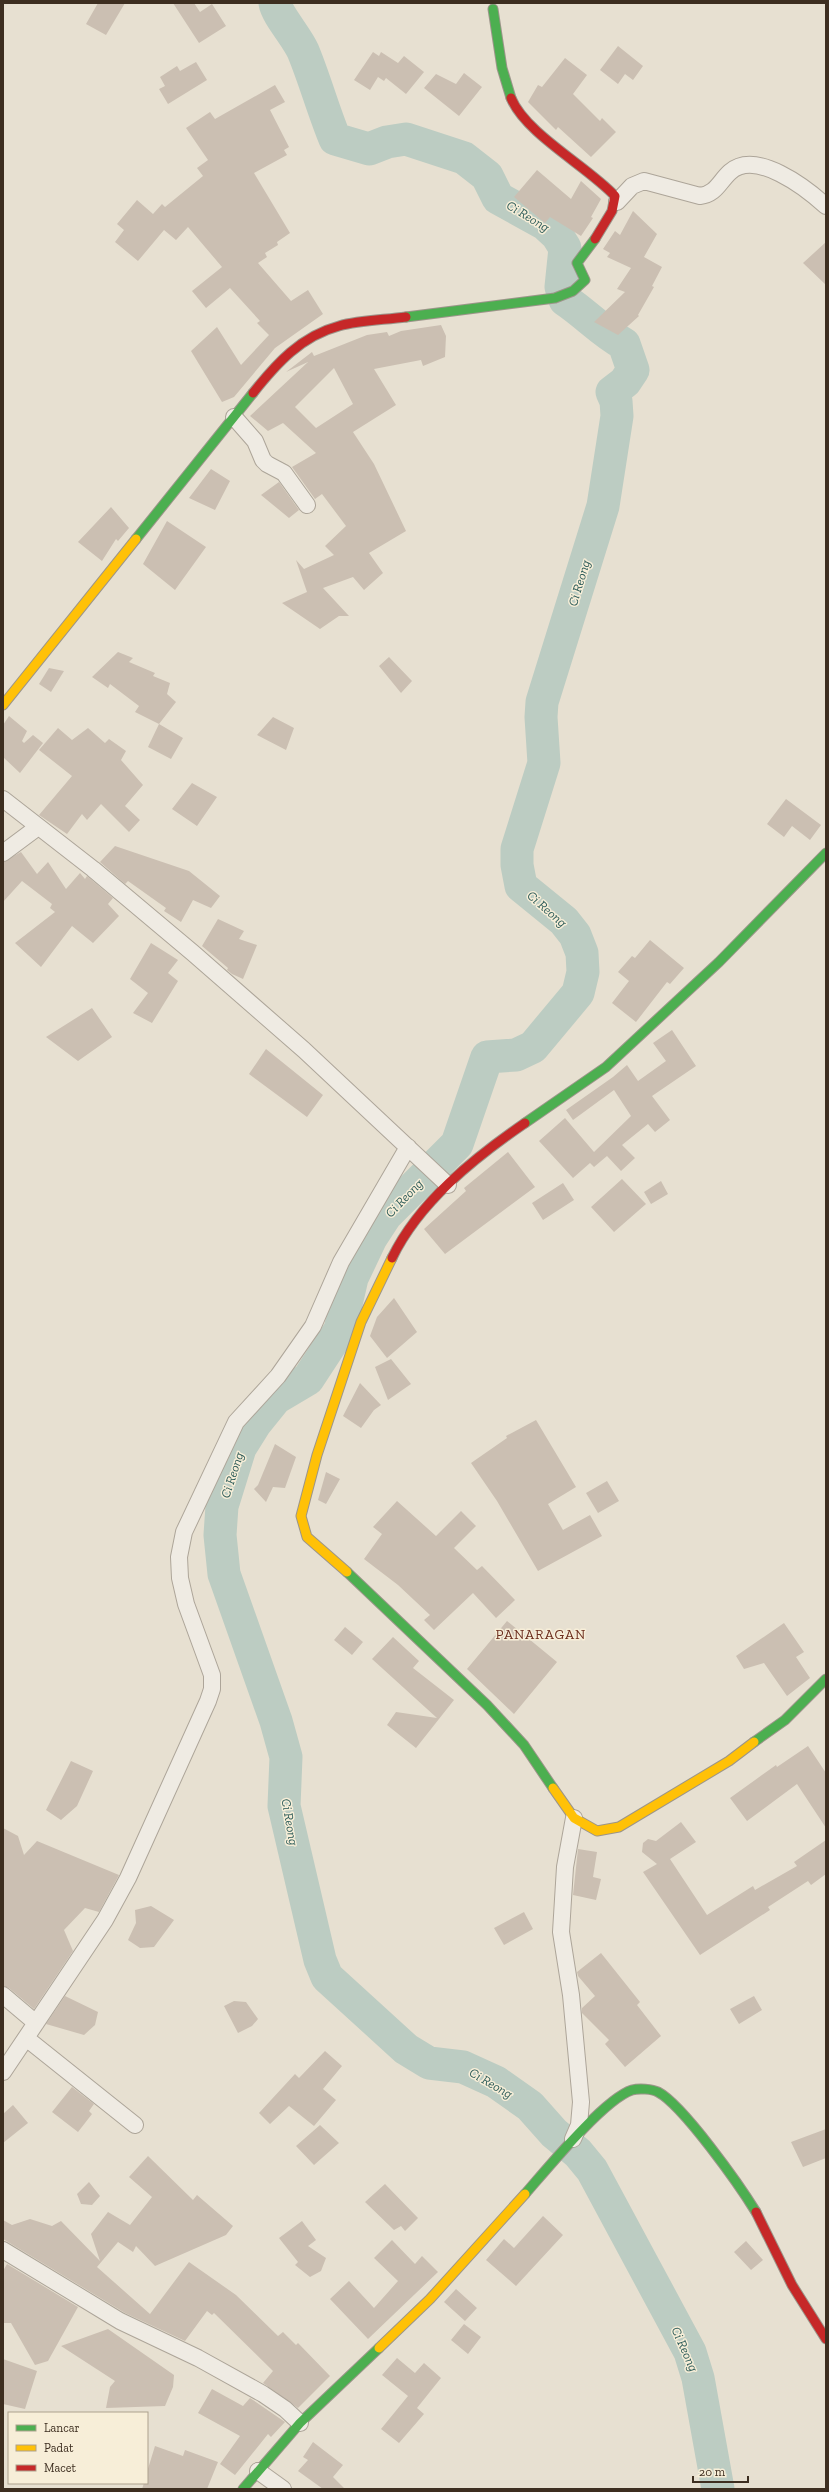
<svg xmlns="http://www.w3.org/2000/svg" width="829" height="2492" viewBox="0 0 829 2492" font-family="'Zilla Slab',serif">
  <rect width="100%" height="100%" fill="#e7e0d1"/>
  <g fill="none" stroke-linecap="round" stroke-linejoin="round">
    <!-- river -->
    <path stroke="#bcccc2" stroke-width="33" d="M275,3C277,15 297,37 303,51C315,80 323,110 335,139L369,149L387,142L406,139L464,158L487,176L498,198L545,224L557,235L565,248L561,287L565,300C586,314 602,332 624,344L633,370L625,382L612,392L616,401L617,416L603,506L542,702L541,717L544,763L517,849V865L521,886L564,921L575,935L582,953L583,972L578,993L533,1047L516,1055L487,1057L457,1144L386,1215L371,1238L352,1278L340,1330L308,1379L276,1398L255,1424L240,1448L222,1506L220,1535L224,1574L276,1721L286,1757L284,1806L320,1960L327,1977L406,2049L429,2063L463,2067L496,2082L530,2106L554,2133L578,2153L592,2170L690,2352L698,2378L718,2489"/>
  </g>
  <!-- building -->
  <path fill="#cbbfb2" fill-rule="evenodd" d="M98,3H125L106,35L86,24Z
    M173,3H194L200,12L212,4L226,26L199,43Z
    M618,46L643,66L633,80L625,74L618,84L600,70Z
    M373,52L379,56L381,52L398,63L404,56L424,72L406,94L386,78L384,81L378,77L370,90L354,80Z
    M565,58L587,75L573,94L600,121L602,118L616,132L591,157L558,127L556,130L528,102L538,85L542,87Z
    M196,62L207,80L168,104L159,89L165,86L160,77L177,66L180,71Z
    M464,73L482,87L459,116L424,88L436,74L456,84Z
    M275,85L285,102L270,110L289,147L284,150L287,155L254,173L290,233L277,242L278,245L265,253L267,257L258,263L291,301L308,290L323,314L275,348L234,397L222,402L191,351L217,327L241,365L269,335L257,323L260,321L230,288L206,308L192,291L222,267L188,227L176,240L164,230L138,261L115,242L124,230L117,224L137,200L153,214L162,204L165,207L203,176L197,168L208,160L186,128L210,112L215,119Z
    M537,170L571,199L581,181L601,199L591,217L593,218L581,236L550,217L545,223L514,197Z
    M633,211L657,234L644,257L662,267L652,286L654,287L638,315L639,316L618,335L594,322L625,292L617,289L631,268L607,257L610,253L603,249L615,231L620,235Z
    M826,242V285L803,263Z
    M441,325L446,336L445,357L423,366L421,360L374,369L396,405L353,432L374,464L406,531L369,553L383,573L364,590L353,577L323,588L349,616H339L320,629L282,603L307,592L296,560L304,569L334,555L325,546L346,526L322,494L315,499L292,467L316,453L283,423L268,431L250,416L308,362L286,372L312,352L314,356L367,335L387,332L389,336L401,331ZM334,368L353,404L316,428L295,407Z
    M211,469L230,481L215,510L189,498Z
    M279,482L299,510L289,518L261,495Z
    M111,507L129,528L118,541L116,539L102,561L78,542Z
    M167,521L206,547L175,590L143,564Z
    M118,652L133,658L129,662L155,673L153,676L170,683L167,694L176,702L159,724L135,712L139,706L110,684L108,688L92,677Z
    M389,657L412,681L401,693L379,666Z
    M49,668L64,671L51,692L39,684Z
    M9,716L27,731L22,741L24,743L33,735L43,743L20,773L3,757V725Z
    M273,717L294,728L286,750L257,735Z
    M159,724L183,738L171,759L148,747Z
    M58,728L72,740L88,728L105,743L109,739L126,751L121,760L143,785L125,806L140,820L129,832L101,804L87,820L82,814L67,834L39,815L72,776L39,750Z
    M192,783L217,797L197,826L172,809Z
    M786,799L821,825L810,840L792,826L784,837L767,824Z
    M115,846L189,871L220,896L211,908L193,900L181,922L164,911L166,908L128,881L125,884L100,862Z
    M21,852L37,874L48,862L66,889L80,873L85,879L87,876L113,898L108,904L119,916L93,943L72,926L41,967L15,943L55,912L50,908L52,904L22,881L3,902V862Z
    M218,919L244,931L239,939L257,945L243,979L232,974L227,970L228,968L202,946Z
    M650,940L684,968L670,984L667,982L636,1022L612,1003L629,981L618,972L632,956L635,958Z
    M151,943L178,960L168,973L178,981L152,1023L133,1013L148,993L130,979Z
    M92,1008L112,1037L78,1061L46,1037Z
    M672,1030L696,1066L652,1096L670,1120L655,1132L648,1124L622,1145L635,1158L621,1171L607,1156L594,1167L590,1163L573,1178L539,1141L565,1118L594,1152L631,1116L614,1090L573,1120L566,1110L613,1077L627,1065L638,1081L666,1061L653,1043Z
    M266,1049L323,1095L307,1117L249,1074Z
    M508,1152L535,1187L445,1254L424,1229L466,1191L464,1188Z
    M622,1179L646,1204L614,1232L591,1207Z
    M661,1181L668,1194L651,1204L644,1192Z
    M563,1183L574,1200L543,1220L532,1203Z
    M394,1298L417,1332L387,1358L370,1336L377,1317Z
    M391,1359L411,1384L388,1400L375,1367Z
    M360,1383L381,1405L374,1410L361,1428L343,1416Z
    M536,1420L576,1487L548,1504L563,1530L590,1515L602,1536L538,1571L497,1501L471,1463L507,1438L506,1436Z
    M275,1444L296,1457L285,1488L273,1487L266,1502L254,1489L258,1485Z
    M326,1472L340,1479L326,1504L318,1500Z
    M607,1481L619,1501L598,1513L586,1493Z
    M397,1501L436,1536L461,1511L476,1526L454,1548L477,1570L482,1566L515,1600L496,1618L473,1593L434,1630L424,1620L430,1615L398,1585L364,1559L382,1534L373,1527Z
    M507,1621L557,1662L514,1714L467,1669Z
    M784,1623L804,1652L796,1657L810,1678L787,1696L764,1663L744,1669L736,1656Z
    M345,1627L363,1642L352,1655L334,1640Z
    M393,1637L419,1661L413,1668L454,1700L416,1748L387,1725L396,1712L437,1718L372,1659Z
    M808,1746L826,1773V1828L797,1784L747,1821L730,1798L776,1765L777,1767Z
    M71,1761L93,1771L77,1806L61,1820L46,1810Z
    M681,1822L696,1842L670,1859L707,1915L753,1886L755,1890L797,1866L794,1862L826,1840V1874L811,1885L808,1881L768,1907L770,1910L700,1955L643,1872L657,1864L642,1852L643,1843L648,1839L656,1841Z
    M3,1828L18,1836L24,1855L37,1841L119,1875L99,1912L85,1908L64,1930L73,1951L34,2009L9,1988L3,1986Z
    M578,1849L597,1852L593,1877L601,1879L596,1900L573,1895Z
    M151,1906L174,1920L154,1947L140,1948L128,1940L136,1923L135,1910Z
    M524,1912L533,1929L504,1945L494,1928Z
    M601,1953L640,2002L637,2005L661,2036L625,2067L605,2044L609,2040L582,2013V2008L595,1996L578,1976L577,1972Z
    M65,1996L98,2012L95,2025L84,2035L46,2024Z
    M754,1996L762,2010L739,2024L730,2009Z
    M234,2001L246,2002L258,2019L252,2026L238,2033L224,2006Z
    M325,2051L342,2066L323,2089L336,2100L314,2126L289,2106L270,2124L259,2113L295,2074L299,2078Z
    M72,2087L94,2104L89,2111L92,2114L78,2132L52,2112Z
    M13,2105L28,2123L3,2143V2114Z
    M320,2125L339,2143L314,2165L296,2146Z
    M826,2129V2158L803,2167L791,2142Z
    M148,2156L193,2200L197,2195L233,2226L226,2235L155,2266L136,2246L133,2252L118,2242L97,2267L150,2314L189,2262L236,2295L278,2336L283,2332L296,2345L298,2343L330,2376L298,2408L263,2383L273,2371L214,2313L212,2315L207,2311L185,2341L125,2313L3,2239V2220L12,2225L30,2219L52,2226L61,2221L100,2261L91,2234L108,2212L130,2225L152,2197L129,2177Z
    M89,2182L100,2196L92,2205L81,2204L77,2194Z
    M385,2184L418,2218L405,2231L401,2226L394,2230L365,2202Z
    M543,2216L563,2235L516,2286L486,2260L504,2239L514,2248Z
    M302,2221L316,2240L308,2246L326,2258L321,2271L310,2277L295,2265L298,2262L279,2238Z
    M392,2240L415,2264L422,2256L438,2272L368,2339L330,2299L349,2281L374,2308L398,2281L374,2258Z
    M746,2241L763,2260L751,2270L734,2252Z
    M7,2264L78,2307L48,2361L35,2365L11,2323H3V2271Z
    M456,2289L477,2308L465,2321L444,2302Z
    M464,2324L481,2337L468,2354L451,2340Z
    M108,2329L174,2375L173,2387L165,2406L106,2408L110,2387L115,2381L61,2346Z
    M397,2358L415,2373L424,2363L441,2378L417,2408L424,2414L399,2443L381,2429L408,2396L382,2375Z
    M3,2359L37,2371L25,2409L3,2404Z
    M212,2389L243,2406L250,2398L285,2422L271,2437L268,2434L235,2475L220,2464L240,2436L198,2413Z
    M313,2442L343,2465L333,2477L345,2489H323L298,2471L308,2460L303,2457Z
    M155,2446L183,2456L185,2450L218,2462L207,2489H142L144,2483H147V2472Z"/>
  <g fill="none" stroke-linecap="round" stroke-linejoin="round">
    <!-- street casing -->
    <g stroke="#ada599" stroke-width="18">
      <path id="street" d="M617,202L632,186L644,181L700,196C716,194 719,182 730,172C756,149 806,188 826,206
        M234,417L255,441L263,460L267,464L284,473L307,505
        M3,799L93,869L193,953L304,1050L448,1185
        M3,853L38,827
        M3,1995L36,2023
        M26,2038L135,2125
        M3,2072L105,1920L128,1878L208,1701L212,1689V1675L186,1604L180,1578L179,1557L184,1532L236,1422L278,1376L313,1326L341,1262L408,1147
        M573,2139L579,2125L581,2102L571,1995L561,1932L565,1867L574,1818
        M3,2250L120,2321L198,2358L263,2394L285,2409L300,2423
        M258,2471L283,2489"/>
    </g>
    <!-- fast casing -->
    <g stroke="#9c958a" stroke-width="11">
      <path id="fast" d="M493,9L502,68L511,98
        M406,317L555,298L573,291L585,280L577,263L595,239
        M136,539L253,393
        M525,1123L606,1067L719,962L826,853
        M347,1572L487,1705L524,1745L553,1788
        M754,1742L785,1720L826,1679
        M525,2194C546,2170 604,2099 632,2090C639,2088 652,2089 658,2092C683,2105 740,2186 756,2212
        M243,2489L300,2423L379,2348"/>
    </g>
    <!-- slow casing -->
    <g stroke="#9c958a" stroke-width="11">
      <path id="slow" d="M3,705L136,539
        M347,1572L307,1537L301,1516L317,1455L361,1322L392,1258
        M553,1788L574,1818L597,1831L619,1827L729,1761L754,1742
        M379,2348L430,2299L525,2194"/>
    </g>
    <!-- jam casing -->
    <g stroke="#9c958a" stroke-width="11">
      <path id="jam" d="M511,98C526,134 587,166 615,196L612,211L595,239
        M253,393C276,364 301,336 339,326C360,320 384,320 406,317
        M392,1258C419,1202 474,1158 525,1123
        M756,2212L792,2285L826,2339"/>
    </g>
    <!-- street -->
    <use href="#street" stroke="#efebe3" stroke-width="16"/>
    <!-- fast -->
    <use href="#fast" stroke="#4caf50" stroke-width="9"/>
    <!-- slow -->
    <use href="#slow" stroke="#ffc107" stroke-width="9"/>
    <!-- jam -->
    <use href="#jam" stroke="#c62828" stroke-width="9"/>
  </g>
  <g text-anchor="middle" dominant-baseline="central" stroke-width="3" stroke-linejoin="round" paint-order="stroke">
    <!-- water labels -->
    <g font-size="13" font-style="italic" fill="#2f5d5a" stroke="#f7eed8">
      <text transform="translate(528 216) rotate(31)">Ci Reong</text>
      <text transform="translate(579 583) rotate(-73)">Ci Reong</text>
      <text transform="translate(547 909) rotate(41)">Ci Reong</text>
      <text transform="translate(404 1198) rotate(-46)">Ci Reong</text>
      <text transform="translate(232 1475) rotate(-72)">Ci Reong</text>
      <text transform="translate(290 1822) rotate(80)">Ci Reong</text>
      <text transform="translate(491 2083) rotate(30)">Ci Reong</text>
      <text transform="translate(685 2349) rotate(66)">Ci Reong</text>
    </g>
    <!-- quarter labels -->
    <g font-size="14" letter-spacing="1" fill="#6b2e1e" stroke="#f7eed8">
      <text x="541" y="1634">PANARAGAN</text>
    </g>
  </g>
  <!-- border -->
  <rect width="829" height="2492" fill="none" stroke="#3d2e20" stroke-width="8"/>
  <!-- legend -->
  <rect x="8" y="2412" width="140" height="72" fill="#f7eed8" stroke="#ada18e"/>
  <rect x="16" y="2425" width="20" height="6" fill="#4caf50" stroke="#ada18e"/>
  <text x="44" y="2432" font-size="12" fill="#3d2e20">Lancar</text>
  <rect x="16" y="2445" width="20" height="6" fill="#ffc107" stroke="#ada18e"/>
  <text x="44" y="2452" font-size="12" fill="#3d2e20">Padat</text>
  <rect x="16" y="2465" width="20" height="6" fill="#c62828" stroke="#ada18e"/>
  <text x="44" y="2472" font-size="12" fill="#3d2e20">Macet</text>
  <!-- scale -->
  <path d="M693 2476v6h55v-6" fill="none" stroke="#3d2e20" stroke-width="2"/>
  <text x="699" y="2476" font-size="12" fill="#3d2e20" stroke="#f7eed8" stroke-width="3" paint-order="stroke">20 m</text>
</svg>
